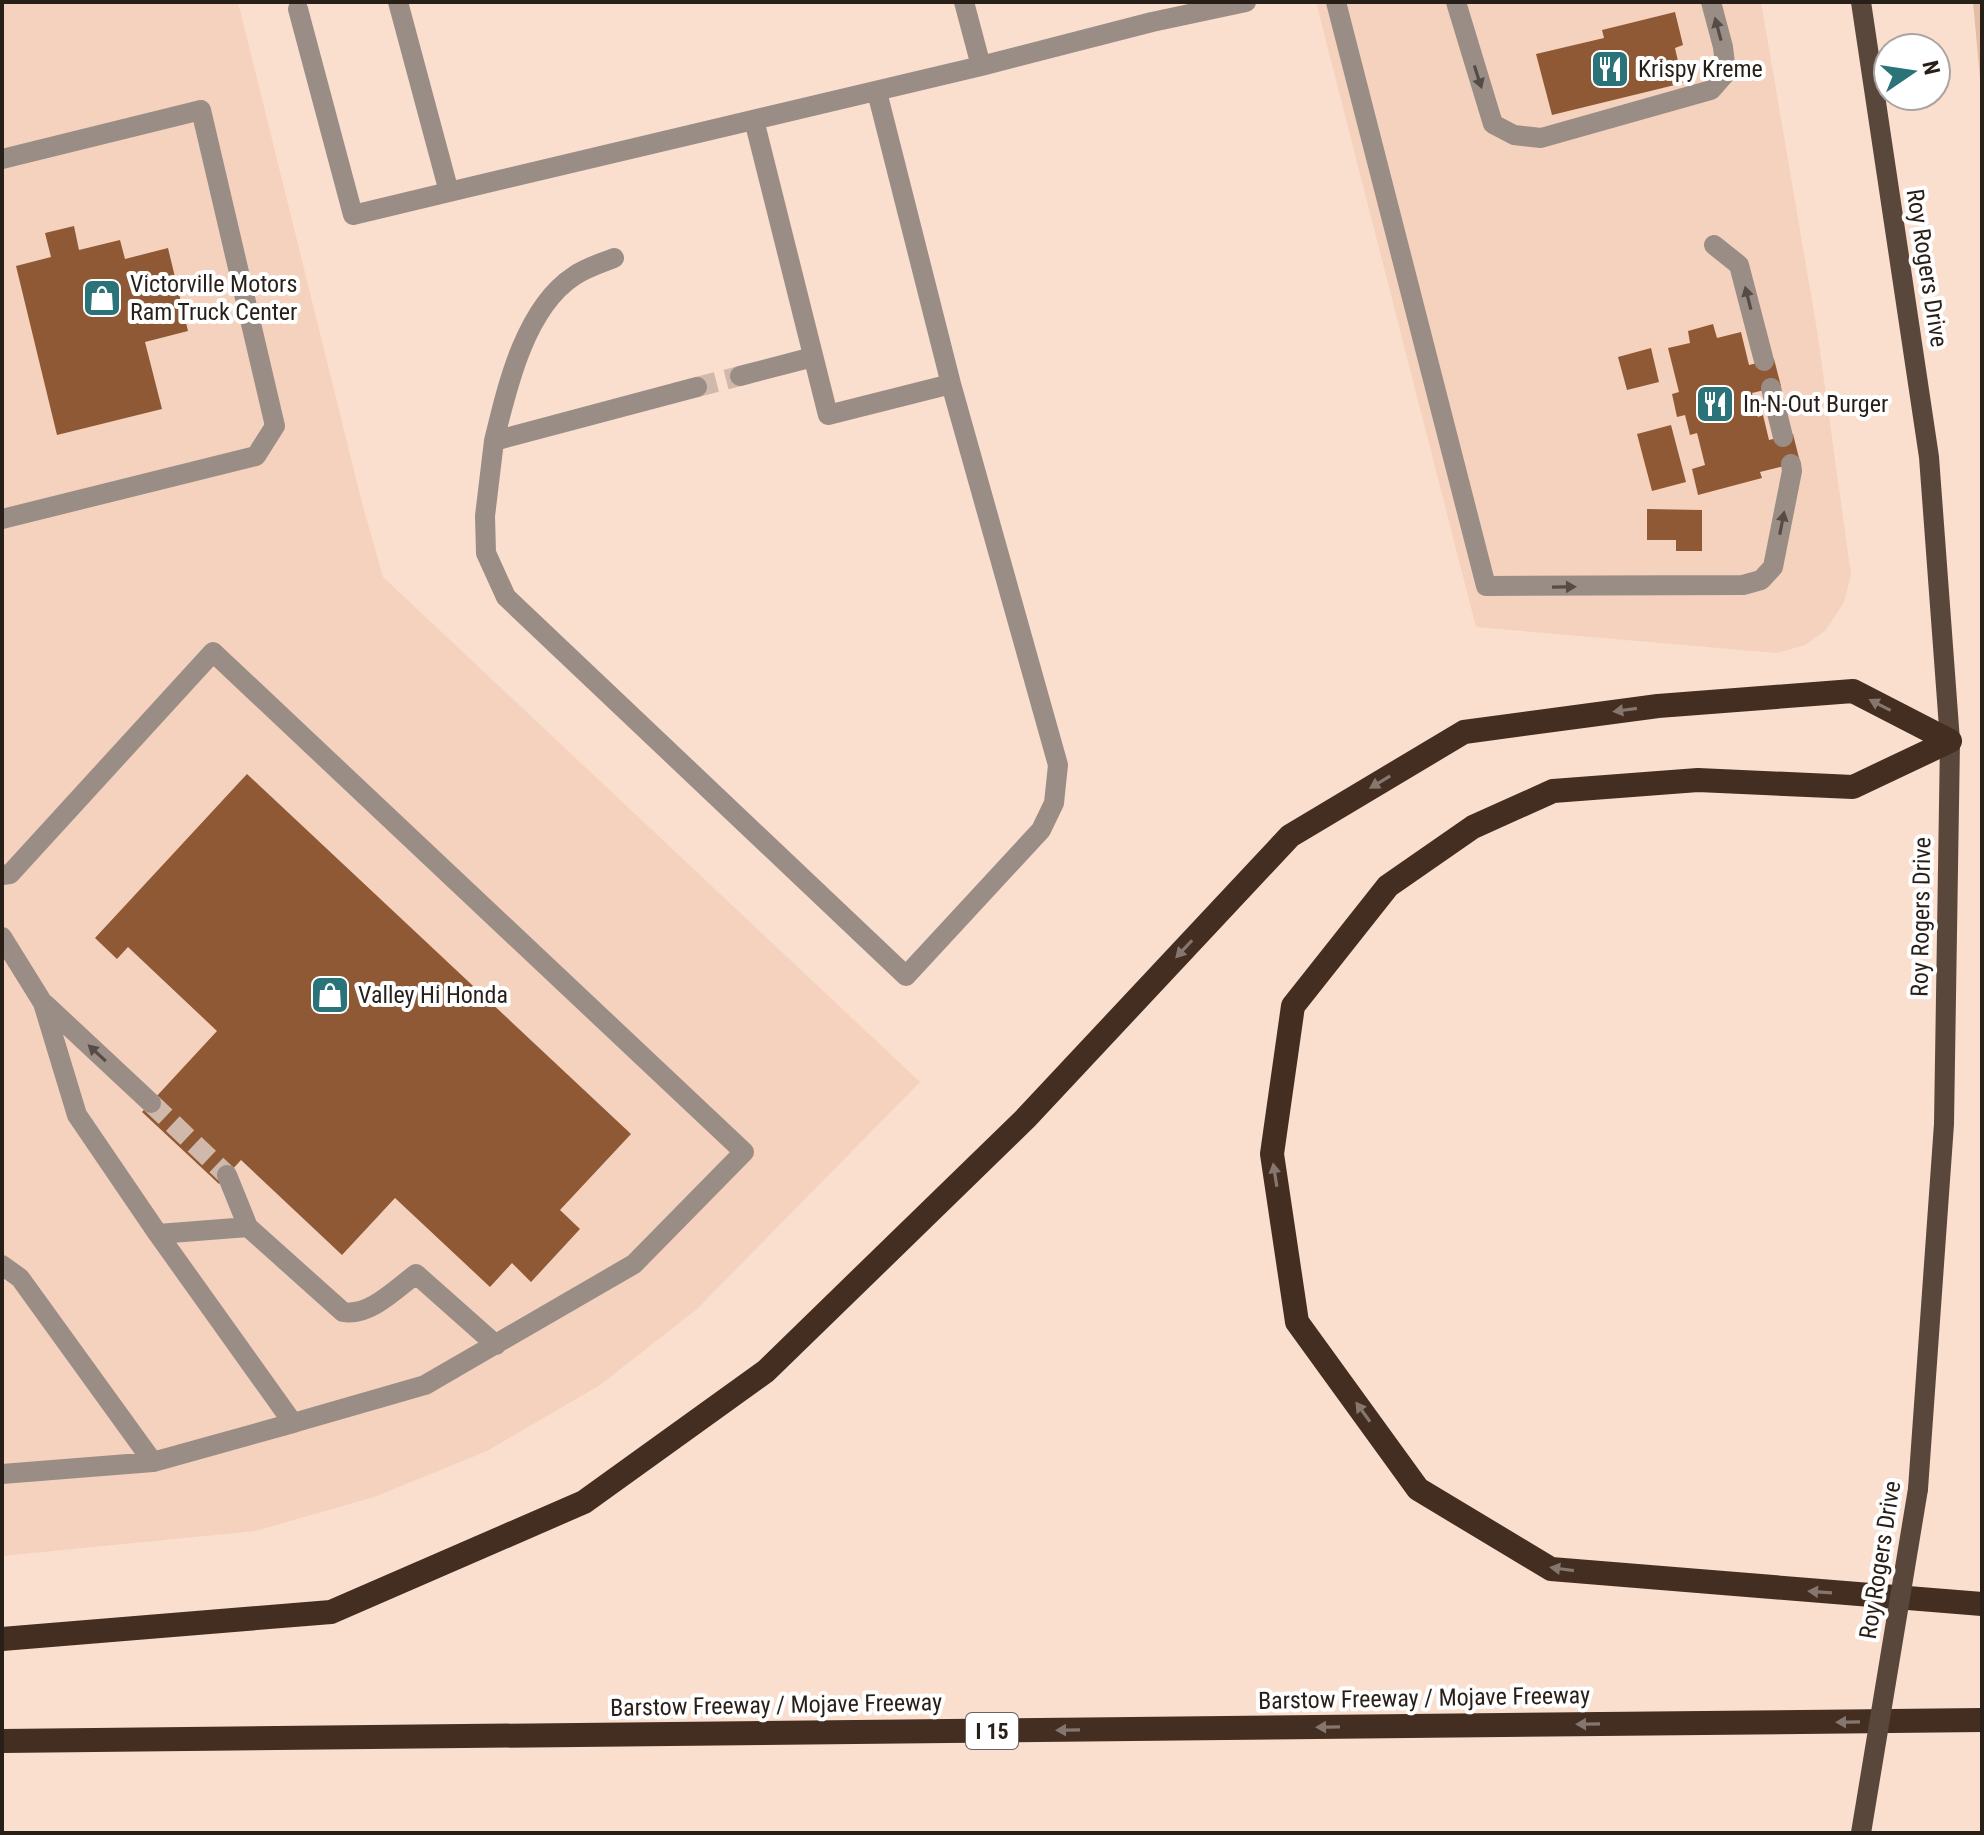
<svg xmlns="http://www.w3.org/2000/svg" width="1984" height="1835" viewBox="0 0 1984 1835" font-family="'Roboto Condensed',sans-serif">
  <rect width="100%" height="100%" fill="#fadece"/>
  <!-- built -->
  <path fill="#f5d2bd" d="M2,2H238L362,503L383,577L920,1082L697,1309L600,1385L487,1451L374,1497L255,1531L2,1556Z
    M1316,2H1761L1817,330L1851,575L1844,602L1826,630L1805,645L1777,653L1476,627Z"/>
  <!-- green -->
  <path fill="#e4bda5" d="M1973,2H1982V100Z"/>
  <!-- building -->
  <path fill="#905935" d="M1675,12L1683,45L1675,48L1683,83L1552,115L1536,54L1604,38L1602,30Z
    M74,226L79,250L120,240L125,259L168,248L188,331L145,342L162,409L57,435L16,266L51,257L45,233Z
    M1713,324L1717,338L1741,332L1749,365L1774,359L1781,386L1752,393L1758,417L1763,415L1769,440L1793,434L1800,462L1760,472L1762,478L1698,495L1692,469L1705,465L1697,433L1690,435L1685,415L1677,417L1672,394L1679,392L1668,348L1690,343L1688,331Z
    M1651,348L1659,382L1627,390L1618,357Z
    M1671,425L1686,482L1652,491L1637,434Z
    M1647,509L1702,510V551H1676V540H1647Z
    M247,774L631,1134L560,1210L580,1229L531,1282L512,1263L490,1287L395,1198L342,1255L241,1160L219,1184L142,1112L217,1031L128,947L117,959L95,938Z"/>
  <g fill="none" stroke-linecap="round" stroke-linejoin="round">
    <!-- minor-tunnel -->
    <path stroke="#d0b8aa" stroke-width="20" stroke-dasharray="20 10" stroke-linecap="butt" d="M697,387L740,376
      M151,1103L227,1175"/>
    <!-- minor -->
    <path stroke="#998d86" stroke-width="20" d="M398,2L449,192L981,66
      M964,2L981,66L1152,22L1246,2
      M1336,2L1486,586L1743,585L1761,580L1773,567L1792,471L1791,464
      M1456,2L1493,124L1514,135L1541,138L1711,90L1726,73L1723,47L1711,2
      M298,9L353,215L449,192
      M754,120L828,415L951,384L877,92
      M2,159L201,110L275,426L256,456L2,519
      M1714,245L1739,265L1764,361
      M740,376L813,357
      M697,387L494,441L485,516L486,553L506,597L906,976L1041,830L1054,803L1058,765L951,384
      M1771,388L1783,437
      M494,441C507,387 525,308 574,276C585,268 601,263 614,258
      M2,875L10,874L213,652L744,1152L634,1264L425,1385L293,1423
      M2,937L43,1003L77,1115L158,1234L293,1423L153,1462L20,1278L2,1265
      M45,1004L151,1103
      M227,1175L248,1227
      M158,1234L248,1227L343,1312C369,1317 396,1289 416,1274L496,1345
      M2,1474L153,1462"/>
    <!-- major -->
    <path stroke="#5a473b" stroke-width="20" d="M1861,2L1929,457L1950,741L1944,1124L1918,1489"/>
    <!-- highway -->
    <path stroke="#432e21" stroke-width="24" d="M1950,741L1853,787L1698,780L1553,791L1473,827L1388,886L1293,1006L1272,1154L1297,1322L1418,1489L1551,1569L1982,1604
      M2,1639L331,1612L584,1502L766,1371L1025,1119L1290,836L1464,732L1658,706L1853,691L1950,741
      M2,1741L1982,1720"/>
    <!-- major-bridge -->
    <path stroke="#5a473b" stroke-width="20" d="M1861,1833L1918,1489"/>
  </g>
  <!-- one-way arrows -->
  <defs><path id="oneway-solid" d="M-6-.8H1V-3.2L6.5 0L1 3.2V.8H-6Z" transform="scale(2)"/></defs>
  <g fill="#564b45">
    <use href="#oneway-solid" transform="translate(1718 29) rotate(-105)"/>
    <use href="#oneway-solid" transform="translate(1478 77) rotate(72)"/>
    <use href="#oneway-solid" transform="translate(1748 298) rotate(-104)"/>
    <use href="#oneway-solid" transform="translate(1782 523) rotate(-79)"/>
    <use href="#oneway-solid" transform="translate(1564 587) rotate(-1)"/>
    <use href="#oneway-solid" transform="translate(97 1053) rotate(-137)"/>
  </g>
  <g fill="#85776f">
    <use href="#oneway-solid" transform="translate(1880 705) rotate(-153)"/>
    <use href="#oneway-solid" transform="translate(1625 710) rotate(172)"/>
    <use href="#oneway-solid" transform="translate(1380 782) rotate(149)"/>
    <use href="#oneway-solid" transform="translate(1184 949) rotate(133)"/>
    <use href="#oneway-solid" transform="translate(1275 1175) rotate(-99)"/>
    <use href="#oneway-solid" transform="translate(1363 1412) rotate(-126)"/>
    <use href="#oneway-solid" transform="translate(1562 1569) rotate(-172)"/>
    <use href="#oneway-solid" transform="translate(1820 1592) rotate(-176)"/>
    <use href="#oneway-solid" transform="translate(1848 1722) rotate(179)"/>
    <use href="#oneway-solid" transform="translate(1588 1724) rotate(179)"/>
    <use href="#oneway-solid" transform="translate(1328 1727) rotate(179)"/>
    <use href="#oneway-solid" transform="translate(1068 1730) rotate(179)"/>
  </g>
  <!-- icons -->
  <defs>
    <g id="restaurant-square" transform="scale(2)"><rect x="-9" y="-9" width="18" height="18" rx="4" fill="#2a7379" stroke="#fff"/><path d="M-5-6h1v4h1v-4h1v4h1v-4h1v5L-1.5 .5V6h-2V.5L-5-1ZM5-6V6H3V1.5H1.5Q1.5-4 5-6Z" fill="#fff"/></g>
    <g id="shop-square" transform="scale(2)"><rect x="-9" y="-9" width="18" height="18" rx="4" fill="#2a7379" stroke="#fff"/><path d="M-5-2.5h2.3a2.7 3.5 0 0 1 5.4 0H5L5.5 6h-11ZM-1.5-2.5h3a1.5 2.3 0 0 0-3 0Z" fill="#fff"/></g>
  </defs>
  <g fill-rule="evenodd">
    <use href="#restaurant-square" x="1610" y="69"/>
    <use href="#shop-square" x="102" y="298"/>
    <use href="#restaurant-square" x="1715" y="404"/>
    <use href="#shop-square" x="330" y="995"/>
  </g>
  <g text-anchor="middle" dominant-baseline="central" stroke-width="8" stroke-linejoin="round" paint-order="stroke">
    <!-- shield labels -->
    <rect fill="#fff" stroke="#69625e" stroke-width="2" x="966" y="1713" width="52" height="36" rx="6"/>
    <g font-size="22" font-weight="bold" fill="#291f19">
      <text x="992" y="1731">I 15</text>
    </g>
    <!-- poi labels -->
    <g font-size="24" fill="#291f19" stroke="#fff" text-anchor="start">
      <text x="1638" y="69">Krispy Kreme</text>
      <text x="130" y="284">Victorville Motors<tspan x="130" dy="28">Ram Truck Center</tspan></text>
      <text x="1743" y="404">In-N-Out Burger</text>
      <text x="358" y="995">Valley Hi Honda</text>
    </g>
    <!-- street labels -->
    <g font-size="24" fill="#291f19" stroke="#fff">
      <text transform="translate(1927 268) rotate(81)">Roy Rogers Drive</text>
      <text transform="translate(1921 917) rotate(-89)">Roy Rogers Drive</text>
      <text transform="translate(1880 1560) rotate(-81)">Roy Rogers Drive</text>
      <text transform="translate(1424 1698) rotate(-1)">Barstow Freeway / Mojave Freeway</text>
      <text transform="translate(776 1705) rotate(-1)">Barstow Freeway / Mojave Freeway</text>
    </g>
  </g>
  <!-- border -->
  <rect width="1984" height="1835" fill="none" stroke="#291f19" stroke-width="8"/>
  <!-- north arrow -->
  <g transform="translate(1912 72) rotate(77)"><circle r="38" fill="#ffffff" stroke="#a9a5a3" stroke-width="2"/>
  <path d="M0-6L14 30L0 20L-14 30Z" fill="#2a7379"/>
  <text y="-12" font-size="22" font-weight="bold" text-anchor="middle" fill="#291f19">N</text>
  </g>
</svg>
